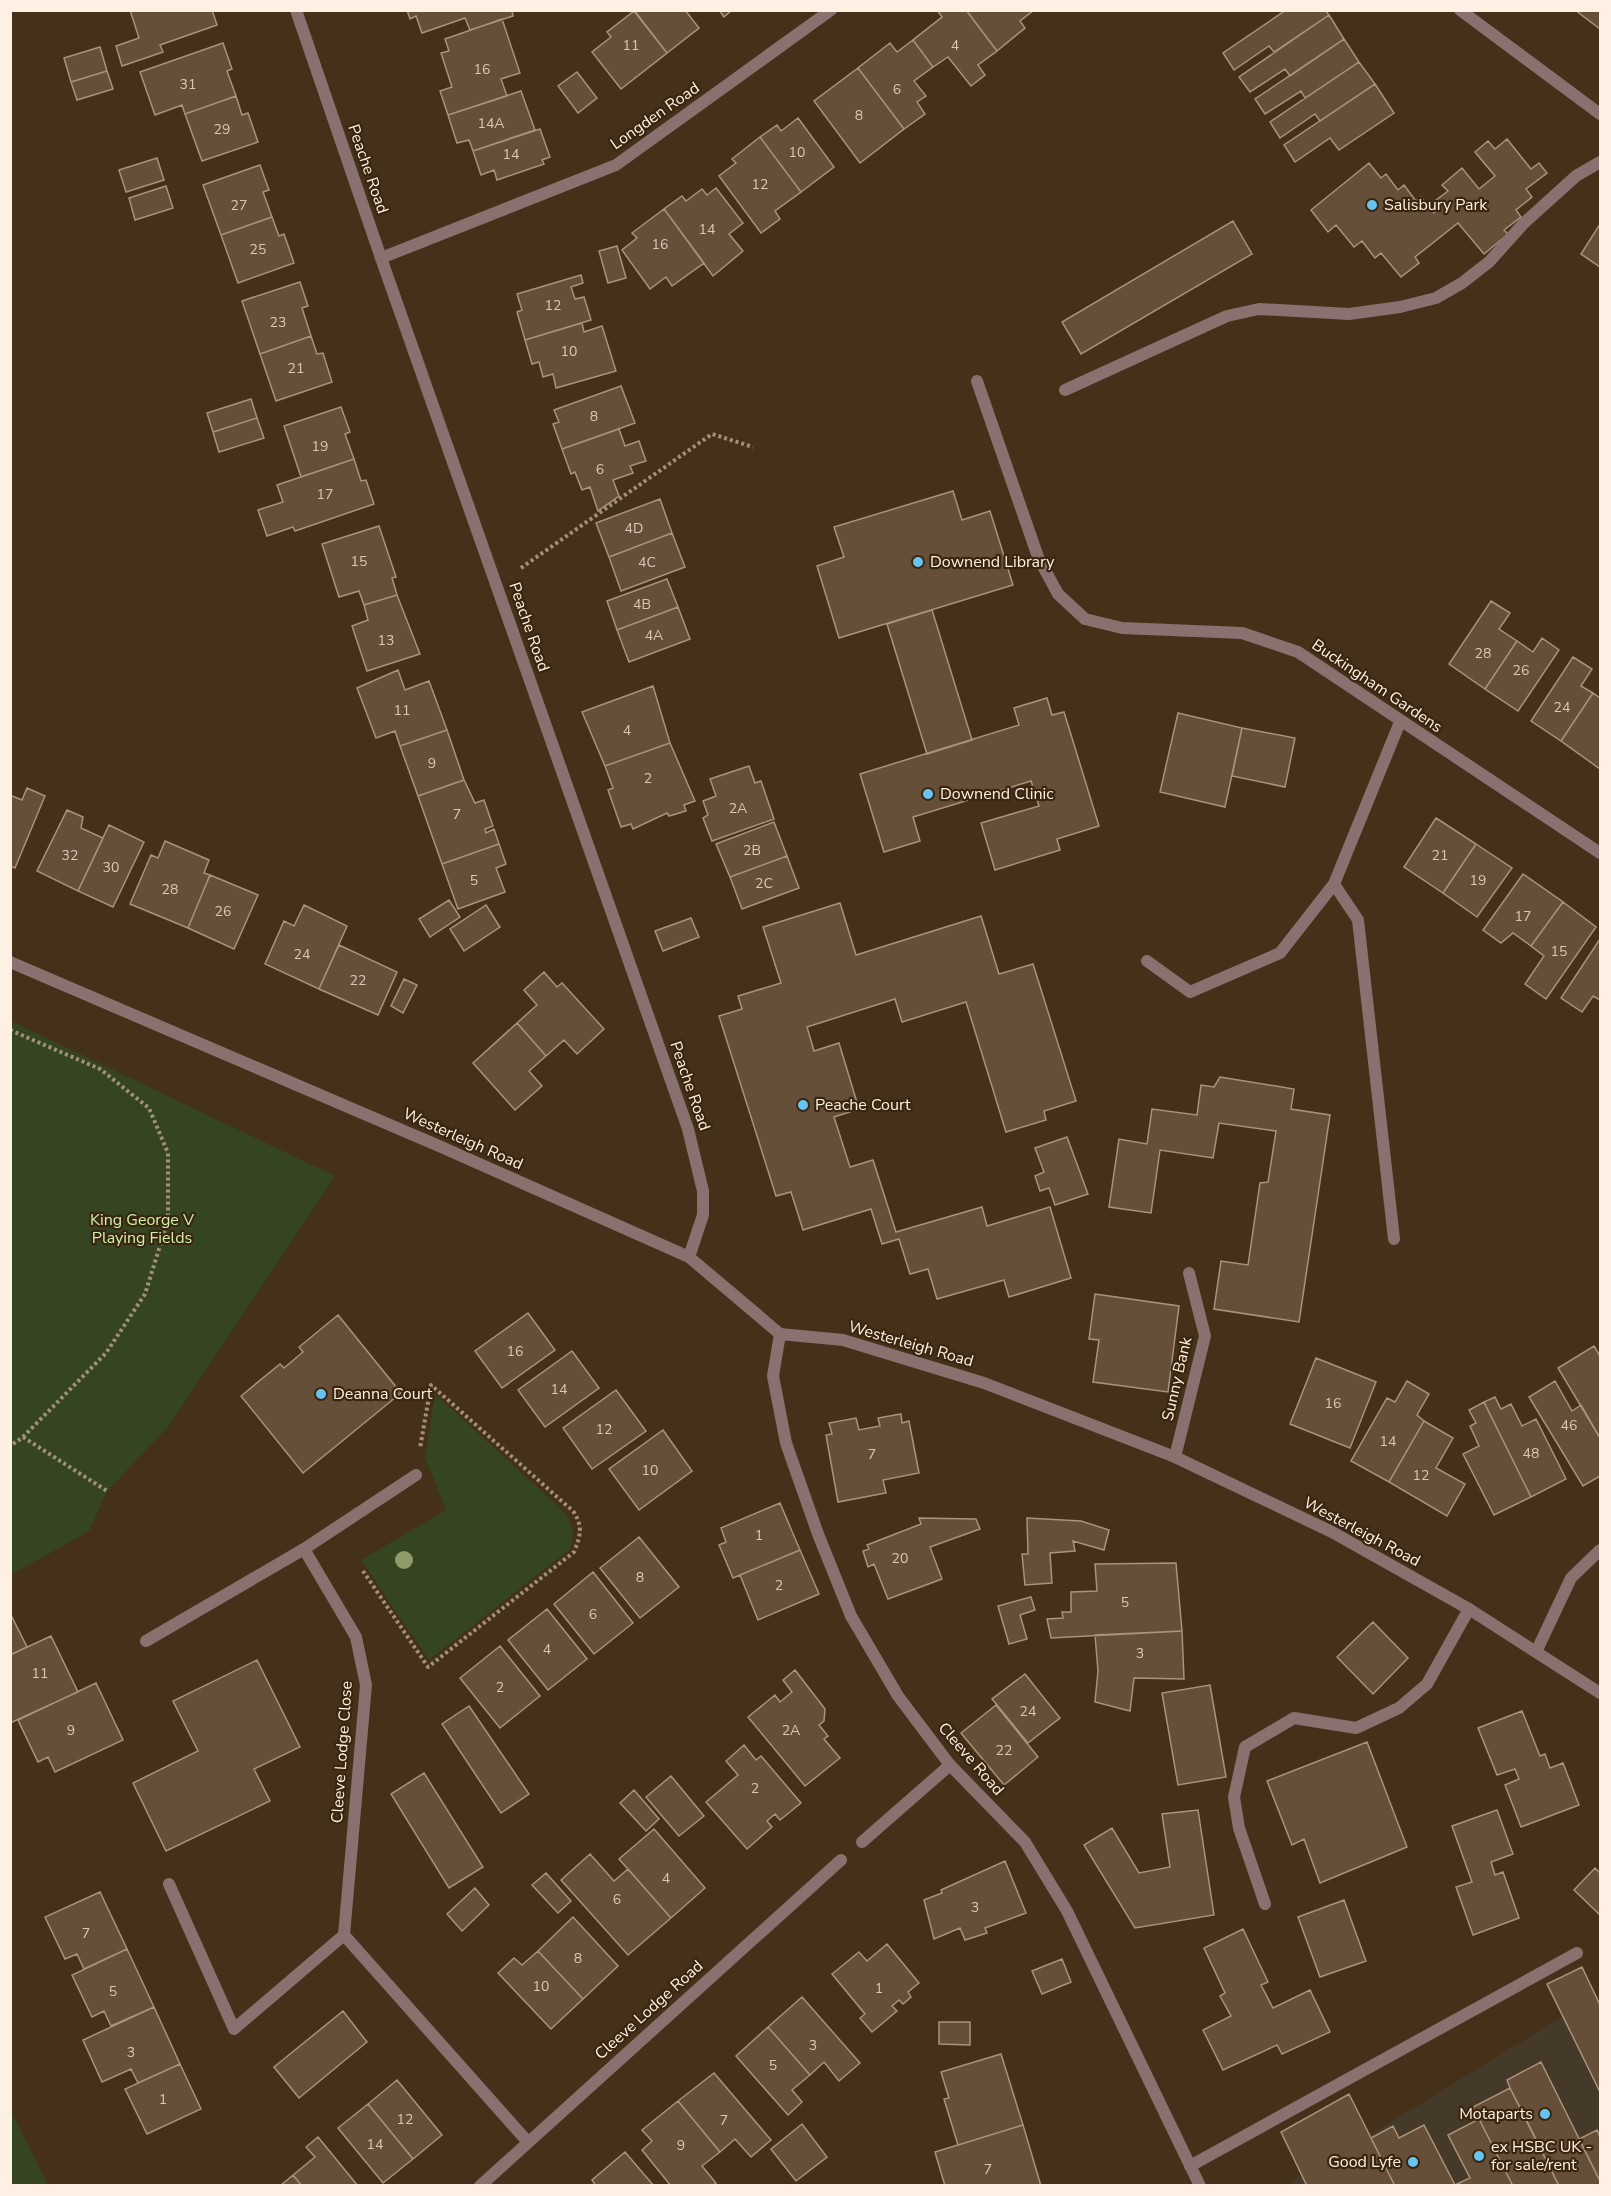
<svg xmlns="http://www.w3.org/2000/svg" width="1611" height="2196" viewBox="0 0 1611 2196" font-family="'Nunito Sans',sans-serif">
  <rect width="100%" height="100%" fill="#45301a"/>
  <!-- commercial -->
  <path fill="#453a2a" d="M1600,1994V2185H1287Z"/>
  <!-- green -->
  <path fill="#354521" d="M11,1021L335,1176L168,1427L107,1491L89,1531L11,1575Z
    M435,1394L559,1507C573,1522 576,1529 570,1549L429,1660L361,1560L446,1510L425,1458Z
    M10,2111H11L48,2185H11Z"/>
  <!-- building -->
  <path fill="#664f39" stroke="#ab927a" stroke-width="1.5" d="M130,10H212L217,25L160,45L163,52L122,66L116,46L139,38Z
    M407,10H512L513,16L470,30L465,18L422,33L416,16L410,19Z
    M685,10L699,28L667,53L634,10Z
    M719,10H732L724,17Z
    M937,10H966L997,51L978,65L985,75L971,86L948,57L933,67L913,40L942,17Z
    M966,10H1033V11L1020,21L1025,28L997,51Z
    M1286,10H1325L1329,15L1274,52L1269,46L1234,70L1223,53Z
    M1575,10H1600V29Z
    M634,11L667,53L621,89L592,52L611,37L607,32Z
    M1329,15L1344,39L1290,76L1285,69L1250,92L1239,77Z
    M502,19L520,73L501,79L507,96L448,115L440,91L452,87L441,53L449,51L445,39Z
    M1344,39L1359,62L1305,98L1301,91L1265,114L1255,99Z
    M913,40L933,67L914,81L926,96L917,102L925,114L904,129L858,68L890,43L897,52Z
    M223,43L232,69L227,71L236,96L185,114L182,105L155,115L140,72Z
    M100,47L107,71L71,82L64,58Z
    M1359,62L1375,84L1320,121L1315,114L1280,138L1270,122Z
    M858,68L904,129L860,163L814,101Z
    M107,71L113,89L77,100L71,82Z
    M577,72L597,98L578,113L558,86Z
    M1375,84L1394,113L1339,150L1330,138L1295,162L1284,145Z
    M521,91L535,130L473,151L469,140L457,143L448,115Z
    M236,96L242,115L248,113L258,142L202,161L185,114Z
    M798,118L834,167L801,192L760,137L777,125L781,131Z
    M540,129L550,157L542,160L544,164L497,180L494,170L481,175L473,151Z
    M760,137L801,192L775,211L780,219L761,233L719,176L736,163L732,159Z
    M1507,139L1531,169L1539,163L1547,173L1526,189L1532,197L1516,210L1521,217L1504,230L1508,234L1484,254L1458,223L1415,257L1419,263L1401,277L1381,253L1375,258L1362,241L1354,247L1336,225L1328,232L1311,210L1369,163L1381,178L1386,174L1398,190L1404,185L1416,201L1421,197L1434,213L1440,208L1435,201L1448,191L1442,185L1462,168L1479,189L1495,176L1475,152L1488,141L1495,149Z
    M157,158L164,180L126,192L119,170Z
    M260,165L269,190L263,192L272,217L221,235L203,185Z
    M166,186L173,208L135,220L129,198Z
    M716,188L743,223L729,234L743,251L713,276L664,209L682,196L686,201L702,189L707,195Z
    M664,209L704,263L672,286L666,277L650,289L622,250L637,238L632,233Z
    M272,217L279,236L284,234L294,263L238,283L221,235Z
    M1233,221L1252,254L1081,354L1062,322Z
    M1600,224V267L1581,254Z
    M617,246L626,278L608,283L599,251Z
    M581,275L583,283L571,287L575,299L584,297L591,320L525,340L517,312L522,310L517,294Z
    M300,282L308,306L302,308L311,336L260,354L242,301Z
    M582,323L584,332L602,326L616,371L556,388L553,374L543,377L539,362L532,364L525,340Z
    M311,336L317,354L323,353L332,382L276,401L260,354Z
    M621,386L635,423L562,449L553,424L559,422L554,410Z
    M251,399L257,418L213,432L207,413Z
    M341,407L350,432L345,434L354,459L301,477L284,426Z
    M257,418L264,438L219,452L213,432Z
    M619,429L625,446L639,441L646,461L630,466L633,473L613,480L619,496L598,511L590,487L582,490L575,472L571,474L562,449Z
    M354,459L361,481L366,480L374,504L295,531L293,527L267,536L258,510L283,502L277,485Z
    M953,491L962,520L990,511L1013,585L839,638L817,566L844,557L834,527Z
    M660,499L672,533L609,557L596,523Z
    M379,526L396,577L392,578L397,595L364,605L359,591L339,597L322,544Z
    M672,533L685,567L621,591L609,557Z
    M667,579L678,607L617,630L607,601Z
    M397,595L420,654L367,671L352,626L368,620L364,605Z
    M1491,601L1510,613L1499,629L1517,641L1485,689L1449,664Z
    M678,607L690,639L629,662L617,630Z
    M932,610L972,740L927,754L887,624Z
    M1542,638L1559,650L1518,711L1485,689L1517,641L1533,652Z
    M1573,657L1592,669L1581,686L1593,693L1561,741L1531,721Z
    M398,670L405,690L429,681L447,730L400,746L395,731L376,738L357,688Z
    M653,686L670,743L605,766L582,712Z
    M1593,693L1600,698V769L1561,741Z
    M1047,698L1052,715L1064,712L1099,826L1057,839L1060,850L995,870L981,823L1039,806L1031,781L913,817L920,841L884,852L860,774L1019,725L1014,708Z
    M1178,713L1242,728L1225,807L1160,792Z
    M1242,728L1295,738L1285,787L1232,776Z
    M447,730L464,780L418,796L400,746Z
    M670,743L695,801L684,805L686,811L669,816L667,813L633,829L631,824L621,827L608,790L613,788L605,766Z
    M749,766L755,783L761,781L774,819L712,841L703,818L708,815L703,801L716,796L710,779Z
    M464,780L475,803L484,800L493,826L485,829L486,833L494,829L499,844L442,864L418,796Z
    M27,788L45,796L15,868L10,866V795L22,800Z
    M67,810L83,817L81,828L103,838L78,891L37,871Z
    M1436,818L1476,844L1443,893L1404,867Z
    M774,822L787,856L730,877L716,844Z
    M109,825L144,842L113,907L78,891Z
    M165,841L209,860L204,873L210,875L188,928L130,904L151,855L158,858Z
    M499,844L506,864L496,868L505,892L458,909L442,864Z
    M1476,844L1512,868L1477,917L1443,893Z
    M787,856L799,888L742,909L730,877Z
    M1523,874L1563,902L1531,946L1513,933L1501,943L1483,930Z
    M210,875L258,895L234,949L188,928Z
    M449,900L460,917L430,937L419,919Z
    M1563,902L1596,927L1546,999L1525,984L1544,956L1531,946Z
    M840,903L856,955L981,916L999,974L1033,964L1076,1101L1044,1111L1046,1120L1006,1132L966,1002L902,1022L895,999L807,1027L814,1051L839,1043L859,1109L834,1117L850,1167L873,1160L896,1232L982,1207L987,1226L1050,1207L1071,1278L1009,1297L1004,1280L937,1299L928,1269L910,1274L899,1239L882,1244L871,1209L803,1230L791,1192L776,1196L719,1016L742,1009L738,996L781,983L763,927Z
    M304,905L347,926L319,989L265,964L284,921L294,926Z
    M486,905L500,927L464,951L450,929Z
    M691,918L699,937L663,951L655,931Z
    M1600,939V1000L1593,996L1582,1012L1561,998Z
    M339,945L397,972L378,1015L319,989Z
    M544,972L557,987L562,983L604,1029L577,1054L564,1040L546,1056L517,1023L537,1005L524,990Z
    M404,979L417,985L403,1013L391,1006Z
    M517,1023L546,1056L529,1071L542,1086L515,1110L473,1063Z
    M1220,1077L1294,1089L1291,1109L1330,1115L1299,1322L1214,1309L1221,1261L1248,1265L1260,1183L1268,1182L1276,1131L1219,1123L1213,1158L1160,1150L1151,1213L1109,1207L1119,1139L1147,1144L1152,1109L1197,1115L1201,1085L1214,1087Z
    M1067,1137L1088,1194L1055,1205L1049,1188L1040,1191L1035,1176L1044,1172L1035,1148Z
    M1095,1294L1179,1306L1168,1392L1093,1382L1099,1340L1089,1339Z
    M528,1313L555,1350L502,1388L475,1351Z
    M338,1315L401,1393L303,1473L241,1396L280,1364L284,1368L303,1352L299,1347Z
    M1594,1346L1600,1356V1438L1558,1368Z
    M572,1351L599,1388L545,1427L518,1390Z
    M1316,1358L1376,1382L1350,1448L1290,1424Z
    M1407,1381L1429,1394L1417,1415L1424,1421L1389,1482L1351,1461L1387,1398L1395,1402Z
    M1555,1381L1572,1411L1581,1405L1600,1438V1476L1583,1486L1529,1397Z
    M616,1390L646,1431L592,1469L563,1428Z
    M1495,1397L1501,1409L1511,1404L1522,1426L1536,1419L1566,1479L1531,1497L1484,1402Z
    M1484,1402L1531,1497L1494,1515L1463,1454L1479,1446L1470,1426L1476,1423L1469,1410Z
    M901,1414L902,1423L909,1421L919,1473L883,1480L886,1493L838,1502L826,1435L832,1434L829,1423L856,1418L859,1430L880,1426L878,1418Z
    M1424,1421L1453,1438L1436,1468L1465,1484L1447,1516L1389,1482Z
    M663,1430L692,1471L639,1510L609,1469Z
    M780,1503L800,1550L733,1578L719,1545L726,1542L721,1528Z
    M919,1518L976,1519L980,1529L930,1547L942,1579L888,1599L874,1564L868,1567L863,1551L869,1549L867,1545L921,1524Z
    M1027,1518L1081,1521L1109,1530L1104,1550L1073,1541L1075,1551L1050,1553L1052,1583L1025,1585L1022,1554H1028Z
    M639,1537L679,1587L640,1618L600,1568Z
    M800,1550L819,1594L758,1620L740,1575Z
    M1176,1563L1182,1631L1051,1638L1047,1619L1063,1618L1062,1612H1071V1592L1097,1591L1095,1564Z
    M593,1572L633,1623L594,1654L554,1604Z
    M1031,1597L1035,1610L1020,1615L1027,1639L1009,1644L998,1606Z
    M547,1609L587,1659L548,1690L508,1640Z
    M10,1613L27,1647L10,1655Z
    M1373,1622L1408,1658L1373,1694L1337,1657Z
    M1182,1631L1184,1679L1134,1678L1130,1711L1095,1702L1098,1671L1095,1635Z
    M51,1636L78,1692L10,1723V1655Z
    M500,1646L540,1696L500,1728L460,1678Z
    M257,1660L300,1747L254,1769L270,1801L166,1851L133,1783L198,1751L173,1701Z
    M795,1670L825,1709L824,1721L819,1725L828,1736L824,1739L840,1758L805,1786L748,1717L775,1695L780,1702L792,1692L783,1680Z
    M1025,1674L1060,1718L1028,1743L992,1699Z
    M96,1683L123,1740L55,1772L48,1757L38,1762L18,1720Z
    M1210,1685L1226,1777L1178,1785L1162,1693Z
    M996,1705L1038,1757L1004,1785L961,1733Z
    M469,1706L529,1794L501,1813L442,1724Z
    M1522,1711L1540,1756L1545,1754L1550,1768L1563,1763L1579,1805L1521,1827L1505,1785L1519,1779L1515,1769L1497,1775L1478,1728Z
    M1367,1742L1407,1847L1320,1883L1304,1839L1292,1845L1267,1781Z
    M744,1745L756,1760L761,1756L801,1803L780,1820L775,1814L767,1821L772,1827L747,1849L706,1802L738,1775L726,1761Z
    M424,1773L483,1867L449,1888L391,1794Z
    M671,1776L704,1816L679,1836L646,1797Z
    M634,1790L659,1819L646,1831L620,1803Z
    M1198,1810L1214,1915L1135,1928L1084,1845L1112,1828L1139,1873L1170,1867L1162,1814Z
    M1497,1810L1513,1854L1491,1862L1495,1875L1503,1872L1519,1918L1473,1935L1456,1887L1472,1882L1452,1826Z
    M654,1829L705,1888L671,1918L619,1859Z
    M590,1854L614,1881L628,1869L671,1918L628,1955L561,1880Z
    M1005,1861L1026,1913L985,1928L987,1933L965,1940L960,1928L934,1939L924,1900L942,1893L941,1890Z
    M1595,1868L1600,1873V1915L1574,1890Z
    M546,1873L571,1901L558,1913L532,1885Z
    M475,1888L489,1905L462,1931L447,1914Z
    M100,1892L127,1949L84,1969L77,1954L65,1959L45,1917Z
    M1344,1900L1366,1961L1320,1977L1298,1917Z
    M573,1917L618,1966L583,1999L538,1951Z
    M1243,1929L1268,1982L1261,1985L1273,2008L1310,1990L1330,2032L1282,2054L1277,2045L1223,2070L1203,2030L1231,2016L1220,1996L1225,1993L1204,1948Z
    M887,1944L919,1983L908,1992L911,1997L903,2004L899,2000L892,2006L897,2011L872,2032L860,2018L865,2014L832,1974L859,1952L867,1961Z
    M127,1949L154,2007L111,2026L104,2011L92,2017L72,1975Z
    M538,1951L583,1999L551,2029L498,1973L514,1958L522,1965Z
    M1062,1959L1071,1982L1042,1994L1032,1971Z
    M1582,1967L1600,2005V2092L1547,1984Z
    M802,1997L860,2063L839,2081L824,2062L810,2075L768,2027Z
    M154,2007L180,2064L138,2083L131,2069L102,2082L83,2040Z
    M343,2011L367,2042L299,2098L274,2067Z
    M939,2022H970V2045L939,2044Z
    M768,2027L810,2075L792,2090L802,2102L788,2115L736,2056Z
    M1001,2054L1023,2125L958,2145L944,2099L949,2098L941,2072Z
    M1541,2062L1600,2181V2186H1559L1510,2088L1507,2080Z
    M180,2064L201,2109L147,2134L125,2089Z
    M714,2073L771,2140L751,2157L735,2139L720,2152L678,2101Z
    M397,2080L442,2135L413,2159L368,2104Z
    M1510,2088L1527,2121L1559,2186H1513L1473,2107Z
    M1349,2094L1395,2186H1307L1281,2132Z
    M678,2101L720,2152L702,2166L716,2183L712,2186H671L642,2150L652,2141L642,2130Z
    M368,2104L413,2159L383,2183L338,2128Z
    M1479,2119L1513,2186L1455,2185L1470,2178L1448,2135Z
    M802,2124L827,2157L796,2181L771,2149Z
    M1023,2125L1041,2186H945L935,2152Z
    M1424,2125L1455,2185V2186H1395L1371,2138L1393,2126L1399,2138Z
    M1597,2130L1600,2137V2181L1579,2139Z
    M318,2137L358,2186H302L293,2175L315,2157L306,2147Z
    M625,2152L654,2186H596L592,2180Z
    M293,2175L302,2186H280Z"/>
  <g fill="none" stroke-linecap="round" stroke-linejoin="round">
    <!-- path -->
    <path stroke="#a2907f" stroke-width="4" stroke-dasharray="3 3" stroke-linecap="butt" d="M521,568L712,434L753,447
      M10,1030L100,1069L149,1108L168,1153V1220L145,1294L106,1353L23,1437L10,1446
      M23,1437L107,1491
      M363,1571L428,1667L574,1552C581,1535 583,1526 573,1511L431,1385L420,1448"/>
    <!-- service -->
    <path stroke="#88716e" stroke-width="12" d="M1065,390L1227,316L1259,309L1349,314L1400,307L1436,298L1462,283L1489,262L1524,223L1576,176L1600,162
      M1334,884L1358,920L1394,1239
      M1265,1904L1239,1828L1234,1797L1245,1747L1294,1718L1356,1728L1399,1708L1427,1684L1469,1609
      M1190,2166L1577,1953"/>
    <!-- minor -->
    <path stroke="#88716e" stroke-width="12" d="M381,258L616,165L831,10
      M977,381L1038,557L1058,594L1085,619L1122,628L1242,633L1298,652L1600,853
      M1147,961L1190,992L1280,953L1334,884L1400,722
      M1175,1457L1205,1336L1189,1273
      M304,1549L356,1637L366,1685L344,1935L527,2141
      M146,1641L304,1549L416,1475
      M1537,1650L1571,1578L1600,1550
      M862,1842L950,1765
      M169,1884L234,2029L344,1935
      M480,2186L841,1860"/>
    <!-- tertiary -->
    <path stroke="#88716e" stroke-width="12" d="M296,10L381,258L688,1129L703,1191V1215L689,1257
      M1460,10L1600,114
      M10,962L439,1146L689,1257L780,1334L843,1340L984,1383L1175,1457L1332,1532L1469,1609L1600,1693
      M780,1334L773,1376L786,1443L818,1534L851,1616L898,1696L950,1765L1025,1842L1067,1911L1200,2186"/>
  </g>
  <!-- trees -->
  <circle fill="#919a6a" cx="404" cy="1560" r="9"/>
  <!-- markers -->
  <g fill="#67c4f0" stroke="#3a2610" stroke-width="2">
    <circle cx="1372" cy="205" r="6"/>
    <circle cx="918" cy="562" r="6"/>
    <circle cx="928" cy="794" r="6"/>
    <circle cx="803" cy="1105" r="6"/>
    <circle cx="321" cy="1394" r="6"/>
    <circle cx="1545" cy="2114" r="6"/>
    <circle cx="1479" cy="2156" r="6"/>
    <circle cx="1413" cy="2162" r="6"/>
  </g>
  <g text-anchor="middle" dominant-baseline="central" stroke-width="4.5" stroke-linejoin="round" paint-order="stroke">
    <!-- number labels -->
    <g font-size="14" fill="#d8c8b8">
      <text x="631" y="45">11</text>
      <text x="955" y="45">4</text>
      <text x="482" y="69">16</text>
      <text x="188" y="84">31</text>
      <text x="897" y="89">6</text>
      <text x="859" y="115">8</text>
      <text x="491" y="123">14A</text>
      <text x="222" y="129">29</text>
      <text x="797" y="152">10</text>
      <text x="511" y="154">14</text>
      <text x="760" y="184">12</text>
      <text x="239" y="205">27</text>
      <text x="707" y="229">14</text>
      <text x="660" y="244">16</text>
      <text x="258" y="249">25</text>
      <text x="553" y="305">12</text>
      <text x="278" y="322">23</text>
      <text x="569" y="351">10</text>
      <text x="296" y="368">21</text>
      <text x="594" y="416">8</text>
      <text x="320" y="446">19</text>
      <text x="600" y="469">6</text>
      <text x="325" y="494">17</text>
      <text x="634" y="528">4D</text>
      <text x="359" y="561">15</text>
      <text x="647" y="562">4C</text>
      <text x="642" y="604">4B</text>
      <text x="654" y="635">4A</text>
      <text x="386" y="640">13</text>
      <text x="1483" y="653">28</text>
      <text x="1521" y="670">26</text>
      <text x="1562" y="707">24</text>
      <text x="402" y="710">11</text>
      <text x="627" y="730">4</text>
      <text x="432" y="763">9</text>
      <text x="648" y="778">2</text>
      <text x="738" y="808">2A</text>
      <text x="457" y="814">7</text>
      <text x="752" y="850">2B</text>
      <text x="70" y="855">32</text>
      <text x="1440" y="855">21</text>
      <text x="111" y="867">30</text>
      <text x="474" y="880">5</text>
      <text x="1478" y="880">19</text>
      <text x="764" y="883">2C</text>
      <text x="170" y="889">28</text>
      <text x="223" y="911">26</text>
      <text x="1523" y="916">17</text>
      <text x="1559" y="951">15</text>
      <text x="302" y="954">24</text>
      <text x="358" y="980">22</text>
      <text x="515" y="1351">16</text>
      <text x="559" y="1389">14</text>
      <text x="1333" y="1403">16</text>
      <text x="1569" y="1425">46</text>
      <text x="604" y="1429">12</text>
      <text x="1388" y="1441">14</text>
      <text x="1531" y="1453">48</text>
      <text x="872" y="1454">7</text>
      <text x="650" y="1470">10</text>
      <text x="1421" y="1475">12</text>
      <text x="759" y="1535">1</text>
      <text x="900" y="1558">20</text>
      <text x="640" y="1577">8</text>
      <text x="779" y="1585">2</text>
      <text x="1125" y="1602">5</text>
      <text x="593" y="1614">6</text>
      <text x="547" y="1649">4</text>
      <text x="1140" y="1653">3</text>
      <text x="40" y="1673">11</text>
      <text x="500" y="1687">2</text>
      <text x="1028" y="1711">24</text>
      <text x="71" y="1730">9</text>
      <text x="791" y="1730">2A</text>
      <text x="1004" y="1750">22</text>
      <text x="755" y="1788">2</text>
      <text x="666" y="1878">4</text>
      <text x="617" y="1899">6</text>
      <text x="975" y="1907">3</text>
      <text x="86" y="1933">7</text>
      <text x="578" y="1958">8</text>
      <text x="541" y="1986">10</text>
      <text x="879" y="1988">1</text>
      <text x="113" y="1991">5</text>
      <text x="813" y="2045">3</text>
      <text x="131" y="2052">3</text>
      <text x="773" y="2065">5</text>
      <text x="163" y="2099">1</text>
      <text x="405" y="2119">12</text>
      <text x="724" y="2120">7</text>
      <text x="375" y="2144">14</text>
      <text x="681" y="2145">9</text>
      <text x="988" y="2169">7</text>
    </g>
    <!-- street labels -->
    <g font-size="16" fill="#fef0e3" stroke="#3a2610">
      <text transform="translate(655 116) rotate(-35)">Longden Road</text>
      <text transform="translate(368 169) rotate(71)">Peache Road</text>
      <text transform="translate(529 627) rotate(71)">Peache Road</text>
      <text transform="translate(1377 686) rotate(34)">Buckingham Gardens</text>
      <text transform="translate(690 1086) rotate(71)">Peache Road</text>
      <text transform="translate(463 1139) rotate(24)">Westerleigh Road</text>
      <text transform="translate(911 1344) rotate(16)">Westerleigh Road</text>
      <text transform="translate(1177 1379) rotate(-77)">Sunny Bank</text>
      <text transform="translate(1362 1532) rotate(28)">Westerleigh Road</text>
      <text transform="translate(342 1752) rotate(-86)">Cleeve Lodge Close</text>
      <text transform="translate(971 1759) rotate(49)">Cleeve Road</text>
      <text transform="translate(649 2010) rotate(-42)">Cleeve Lodge Road</text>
    </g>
    <!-- poi labels -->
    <g font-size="16" fill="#fef0e3" stroke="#3a2610" text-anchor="start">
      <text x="1384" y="205">Salisbury Park</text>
      <text x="930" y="562">Downend Library</text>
      <text x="940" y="794">Downend Clinic</text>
      <text x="815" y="1105">Peache Court</text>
      <text x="333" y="1394">Deanna Court</text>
      <text x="1533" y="2114" text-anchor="end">Motaparts</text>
      <text x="1491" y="2147">ex HSBC UK -<tspan x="1491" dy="18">for sale/rent</tspan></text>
      <text x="1401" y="2162" text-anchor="end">Good Lyfe</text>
    </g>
    <!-- park labels -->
    <g font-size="16" fill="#cff1ab" stroke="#3a2610">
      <text x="142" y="1220">King George V<tspan x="142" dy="18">Playing Fields</tspan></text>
    </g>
  </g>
  <!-- border -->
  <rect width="1611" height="2196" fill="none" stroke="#fef0e3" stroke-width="24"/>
</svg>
